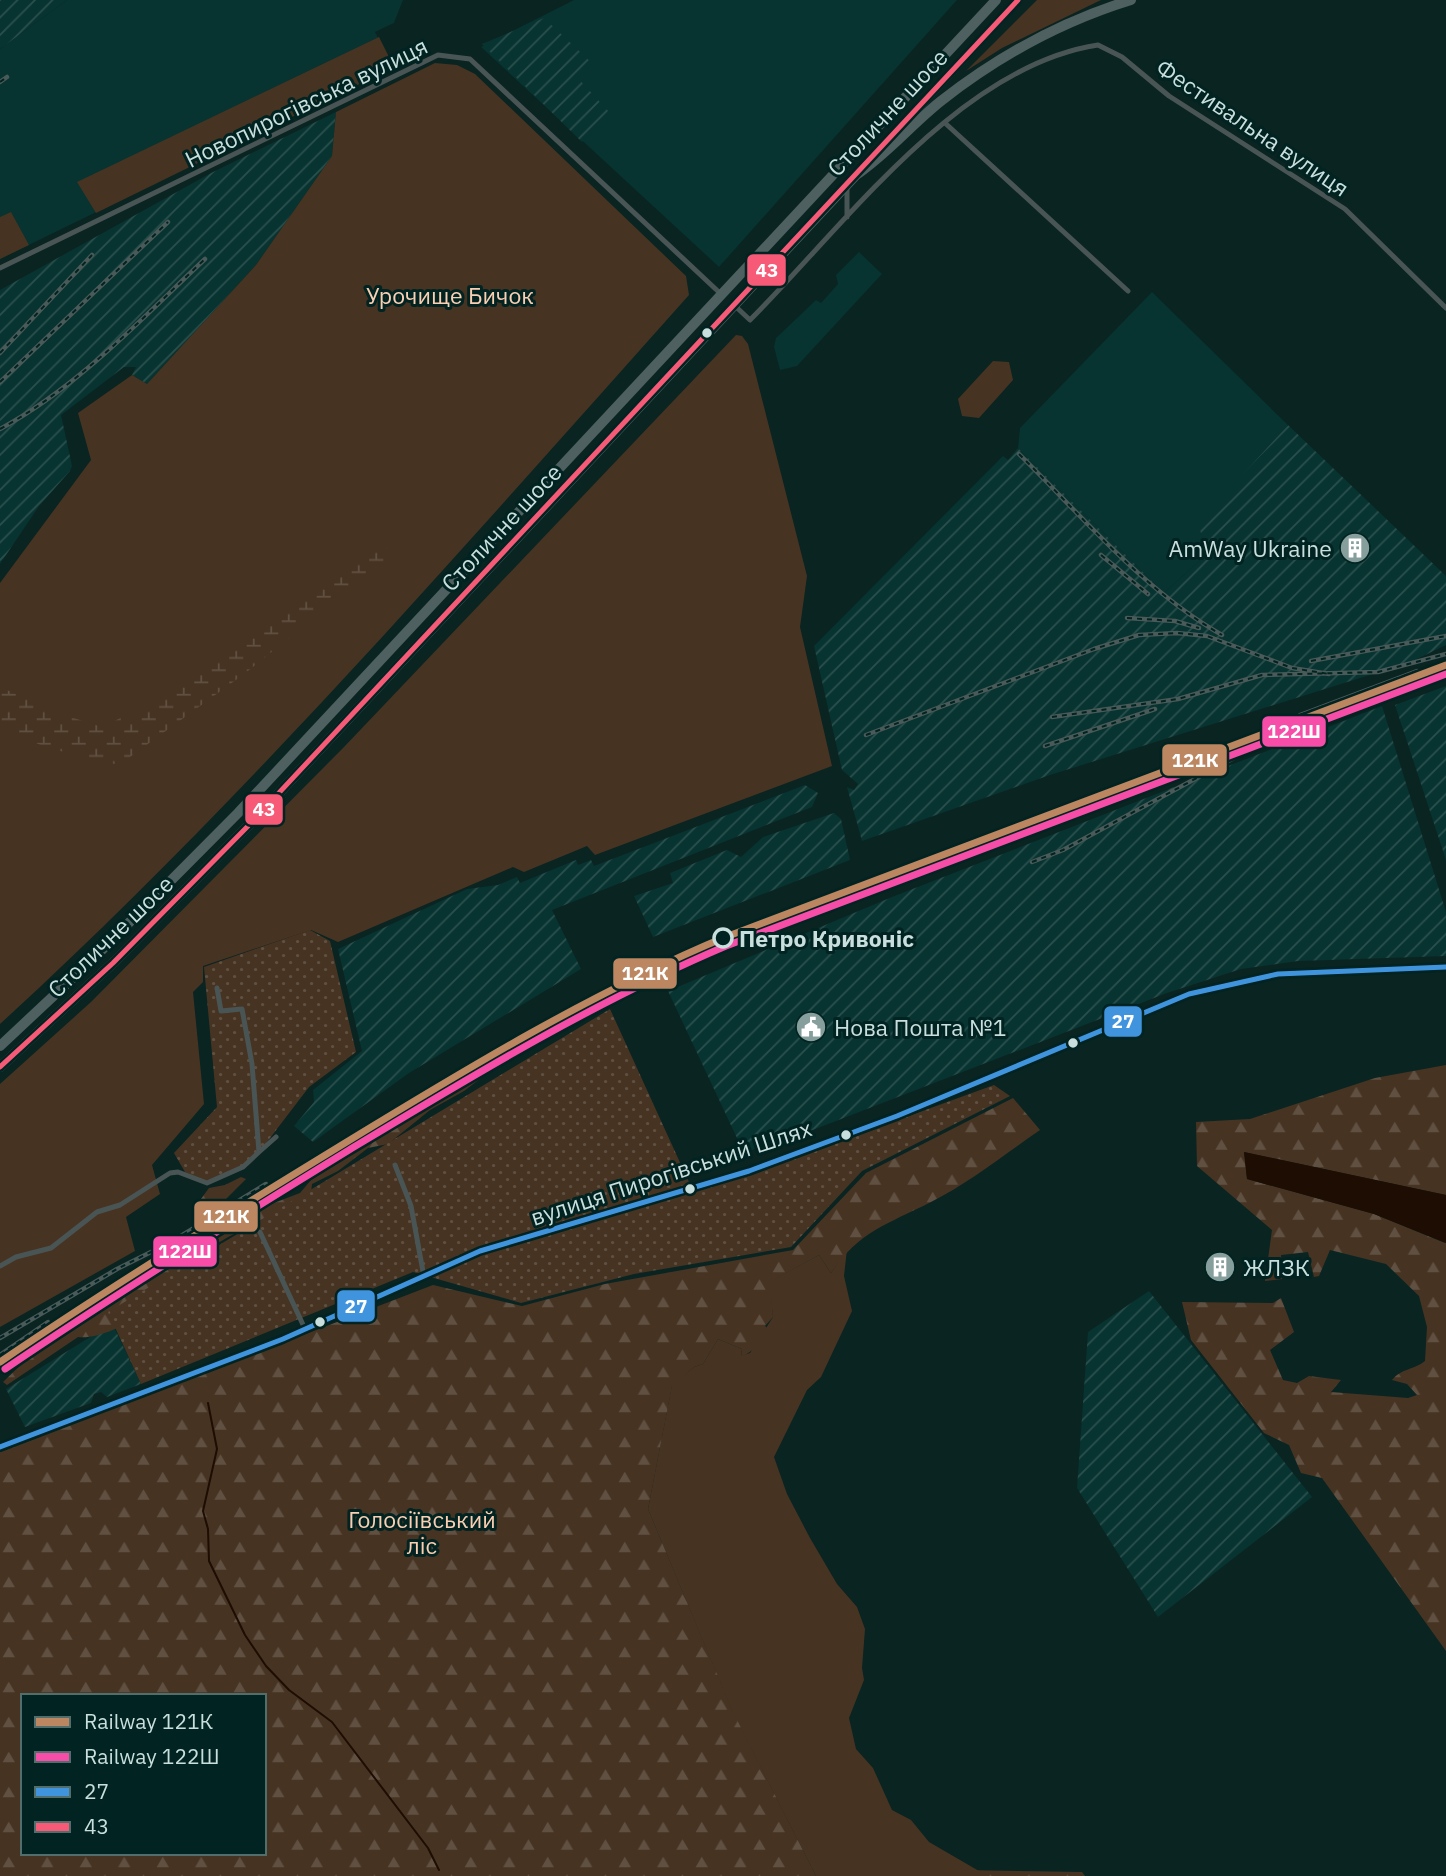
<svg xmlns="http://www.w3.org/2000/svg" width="1446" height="1876" viewBox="0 0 1446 1876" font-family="'IBM Plex Sans',sans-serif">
  <defs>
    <pattern id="industrial-furrows" width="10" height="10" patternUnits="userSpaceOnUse" patternTransform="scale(1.75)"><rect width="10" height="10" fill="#073330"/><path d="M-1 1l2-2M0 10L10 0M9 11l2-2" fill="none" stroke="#2a504e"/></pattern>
    <pattern id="forest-firs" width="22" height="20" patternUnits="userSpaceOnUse" patternTransform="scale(1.75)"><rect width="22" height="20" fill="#473322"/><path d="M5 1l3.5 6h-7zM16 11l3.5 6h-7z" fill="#605042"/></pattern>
    <pattern id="wetland-marsh" width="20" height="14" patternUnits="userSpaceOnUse" patternTransform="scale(1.75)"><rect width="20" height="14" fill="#473322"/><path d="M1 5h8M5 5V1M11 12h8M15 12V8" fill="none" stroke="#605042"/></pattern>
    <pattern id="garden-dots" width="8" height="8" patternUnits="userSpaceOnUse" patternTransform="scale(1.75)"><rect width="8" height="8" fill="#473322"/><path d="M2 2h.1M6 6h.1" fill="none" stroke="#605042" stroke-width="1.8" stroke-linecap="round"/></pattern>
  </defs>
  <rect width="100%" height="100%" fill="#0a2422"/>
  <!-- built -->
  <path fill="#073330" d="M67,0H403L394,23L375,32L394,67L0,259V49Z
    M574,0H957L719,267L481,47Z
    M859,252L882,274L797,366L780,370L774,347L776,338L816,300L821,303L838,284L836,275Z
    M1152,292L1288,425L1199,523L1207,554L1164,593L1018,448L1020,428Z"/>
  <!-- industrial -->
  <path fill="url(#industrial-furrows)" d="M0,0H67L0,49Z
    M544,18L594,65L576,76L610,113L582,142L482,44Z
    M336,112L332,156L256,265L147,384L132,375L136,367H124L61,415L72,466L70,471L39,506L0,564V290L211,173Z
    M1288,425L1446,576V645L1411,662L1050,775L862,841L847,787L854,790L858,784L842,770L814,646L1003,456L1008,460L1018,448L1164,593L1207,554L1198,523Z
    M1446,686V860L1395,705Z
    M1382,706L1446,912V956L1298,961L1241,969L1167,993L805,1133L791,1138L790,1136L744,1153L668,991L892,897Z
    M805,785L818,793L812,807L552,910L581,969L409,1073L313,1142L294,1126L314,1102L313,1090L362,1051L338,949L467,889L498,885L517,877L520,883L576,860L578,865L591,860L594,866Z
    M834,813L841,819L850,860L653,937L634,896L673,883L670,873L727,850L741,857L763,837Z
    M1149,1291L1312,1497L1158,1617L1077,1488L1088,1332Z
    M108,1326L114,1327L141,1384L107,1397L101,1392L94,1394L91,1403L25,1427L6,1389Z"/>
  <!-- green -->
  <path fill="#473322" d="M1037,0H1101L1002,48L966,71Z
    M379,37L394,67L96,213L77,182Z
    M435,63L457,65L475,74L686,276L689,295C466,544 247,798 0,1024V583L91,460L78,413L132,375L147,384L256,265L332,156L336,112Z
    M11,212L29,245L0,259V217Z
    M736,335L742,336L748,344L807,576L800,627L832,766L595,855L587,846L524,872L513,867L338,942L311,930L203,966V982L193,992L204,1104L152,1165L160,1194L126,1217L135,1251L0,1327V1084L91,1002L344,747Z
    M993,361L1009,362L1013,380L979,418L962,416L958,399Z
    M847,1249L844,1276L852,1311L821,1377L807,1390L774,1457L787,1494L810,1538L837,1584L857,1607L865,1629L862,1668L864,1680L849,1718L856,1749L873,1768L892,1810L911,1820L929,1842L979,1871L975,1876H816L733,1713L648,1509L672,1385L694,1367L703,1364L718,1339L742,1349L741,1356L750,1353L773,1317L769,1282L819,1255L831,1273Z"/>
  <!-- forest -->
  <path fill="url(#forest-firs)" fill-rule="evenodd" d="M595,1008L593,1013L493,1069L464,1091L430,1110L388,1144L368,1148L338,1171L312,1184L310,1201C271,1218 233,1230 199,1256L209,1276C179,1293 110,1342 78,1337L7,1385L3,1382L27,1359L214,1237L266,1206L300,1193L311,1180C406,1122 497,1061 595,1008Z
    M1446,1065V1195L1244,1152L1247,1179L1374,1214L1445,1243L1446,1239V1651L1322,1478L1301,1473L1289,1445L1264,1433L1191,1340L1182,1302L1273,1303L1281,1298L1294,1332L1270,1350L1283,1380L1297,1383L1309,1376L1341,1380L1331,1392L1408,1398L1417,1395L1407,1384L1392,1380C1402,1368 1414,1370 1425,1361L1427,1327L1419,1296L1386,1264L1330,1250L1319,1276L1314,1277L1308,1252L1281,1255L1282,1279L1265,1281L1272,1230L1197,1166L1196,1122L1250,1119L1375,1078Z
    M1013,1098L1040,1130C1005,1154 969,1183 931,1202C888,1224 859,1231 831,1273L819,1255L770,1282L773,1317L765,1326L773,1334C760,1341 753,1352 741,1357L742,1349L718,1339L703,1364L694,1367L672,1386L648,1509L733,1712L816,1876H0V1452L433,1285L522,1306L605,1284L793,1250L866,1173ZM23,1696H264V1853H23Z
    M241,1177L246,1179L225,1200L210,1209L198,1203L209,1188L225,1185Z
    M963,1870L1082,1872L1085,1876H964Z"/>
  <!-- wetland -->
  <path fill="url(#wetland-marsh)" d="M378,542L394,554L244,674L119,765L52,749L0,730V687L61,714L102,727L145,706Z"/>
  <!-- garden -->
  <path fill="url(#garden-dots)" d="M310,930L330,941L356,1052L309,1087L251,1163L205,1182L185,1172L174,1153L217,1107L204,967Z
    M610,1009L693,1191L750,1174L994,1085L1010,1096L862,1171L791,1247L634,1274L521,1303L413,1272L141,1384L108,1312Z"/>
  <!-- water -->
  <path fill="#1e0d03" d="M1244,1152L1446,1195V1243L1374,1214L1247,1179Z"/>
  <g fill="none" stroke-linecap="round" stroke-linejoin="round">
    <!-- stream -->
    <path stroke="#1e0d03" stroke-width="2" d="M208,1403L217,1449L203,1511L208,1529L209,1561L245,1635L266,1666L289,1690L332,1722L428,1848L439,1870"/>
    <!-- minor -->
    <path stroke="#495554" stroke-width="5" d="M945,123L1128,291
      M847,186V217
      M0,268L438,55L470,59L722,295
      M734,305L750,320C844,226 959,66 1098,45L1122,57L1169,96L1345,209L1446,308
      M259,1152L276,1137
      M395,1165L411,1206L424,1277
      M260,1232L305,1329
      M0,1266L16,1257L51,1248L97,1212L120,1205L170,1173L178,1172L207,1183L243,1167L259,1152L252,1064L242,1009L221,1011L217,988"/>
    <!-- tertiary -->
    <path stroke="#495554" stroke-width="7" d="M0,1447L283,1339L480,1251L749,1171L897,1116L1189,994L1278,974L1446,967"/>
    <!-- primary -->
    <path stroke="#4b5d5c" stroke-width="9" d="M867,163L1018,0"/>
    <!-- trunk -->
    <path stroke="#4e605f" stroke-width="10" d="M0,1046L93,959L238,813L996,0
      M0,1067L113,963L249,825L856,175C887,154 912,124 941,101C997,57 1063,21 1131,0"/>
    <!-- rail casing -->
    <g stroke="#4a5a59" stroke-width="4.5">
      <path id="rail" d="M0,82L7,77
        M0,353L92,255
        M0,382L168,222
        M0,429C79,386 140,320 205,259
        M1019,454C1083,517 1143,590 1222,635
        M1101,555L1148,594
        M1127,618L1175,621L1199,628
        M1311,661L1446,636
        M1300,715L1417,671
        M1052,717L1178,699L1262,675L1378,672L1446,654
        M866,735L1094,649L1139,635L1177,633L1207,636L1292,668L1329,674
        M1262,741L1396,691
        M1045,746L1155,709
        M1032,862L1063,850L1271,738
        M114,1291L347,1147
        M0,1338L117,1269L171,1242L266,1184
        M0,1355L48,1322
        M0,1369L121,1286"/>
    </g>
    <!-- rail -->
    <use href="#rail" stroke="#012321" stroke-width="2" stroke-dasharray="5" stroke-linecap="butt"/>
    <!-- bus-1 casing -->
    <g stroke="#012321" stroke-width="10">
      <path id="bus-1" d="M0,1447L283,1339L480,1251L749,1171L897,1116L1189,994L1278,974L1446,967"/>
    </g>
    <!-- bus-2 casing -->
    <g stroke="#012321" stroke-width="10">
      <path id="bus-2" d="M0,1067L113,963L249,825L1018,0"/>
    </g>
    <!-- bus-1 -->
    <use href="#bus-1" stroke="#4094de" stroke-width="5"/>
    <!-- bus-2 -->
    <use href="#bus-2" stroke="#f75a77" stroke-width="5"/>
    <!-- rail-1 casing -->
    <g stroke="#012321" stroke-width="12">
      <path id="rail-1" d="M0,1362C113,1285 229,1214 345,1143C468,1068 590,994 723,938L1446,665"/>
    </g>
    <!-- rail-2 casing -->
    <g stroke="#012321" stroke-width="12">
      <path id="rail-2" d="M5,1369C117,1293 233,1221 349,1150C472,1076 594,1002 726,946L1446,674"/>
    </g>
    <!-- rail-1 -->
    <use href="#rail-1" stroke="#bb8660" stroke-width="7"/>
    <!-- rail-2 -->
    <use href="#rail-2" stroke="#f54da8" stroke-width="7"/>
  </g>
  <!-- icons -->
  <defs>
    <g id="building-disc" transform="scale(1.575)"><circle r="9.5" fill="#869e9c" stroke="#012321"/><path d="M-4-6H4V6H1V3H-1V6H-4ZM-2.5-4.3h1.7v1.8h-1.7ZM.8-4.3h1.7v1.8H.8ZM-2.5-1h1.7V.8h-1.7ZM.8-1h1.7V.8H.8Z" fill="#fff"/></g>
    <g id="civic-disc" transform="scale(1.575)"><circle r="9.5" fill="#869e9c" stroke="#012321"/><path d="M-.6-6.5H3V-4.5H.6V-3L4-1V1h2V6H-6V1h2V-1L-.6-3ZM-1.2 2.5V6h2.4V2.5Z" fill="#fff"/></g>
  </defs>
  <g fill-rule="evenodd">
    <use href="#building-disc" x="1355" y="548"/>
    <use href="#civic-disc" x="811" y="1027"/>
    <use href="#building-disc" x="1220" y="1267"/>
  </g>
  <!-- markers -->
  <g fill="#c8dfdd" stroke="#012321" stroke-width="2.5">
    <circle cx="707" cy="333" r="6"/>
    <circle cx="1073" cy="1043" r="6"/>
    <circle cx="846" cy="1135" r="6"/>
    <circle cx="690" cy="1189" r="6"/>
    <circle cx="320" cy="1322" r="6"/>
  </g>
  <circle fill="#012321" stroke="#c8dfdd" stroke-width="3.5" cx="723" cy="938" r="9"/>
  <g text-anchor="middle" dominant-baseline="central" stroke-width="6" stroke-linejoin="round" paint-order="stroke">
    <!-- street labels -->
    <g font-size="23" fill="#c8dfdd" stroke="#012321">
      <text transform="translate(306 102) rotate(-26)">Новопирогівська вулиця</text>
      <text transform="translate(887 112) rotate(-47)">Столичне шосе</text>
      <text transform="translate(1253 127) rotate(34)">Фестивальна вулиця</text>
      <text transform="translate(501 527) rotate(-47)">Столичне шосе</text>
      <text transform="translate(110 936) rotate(-44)">Столичне шосе</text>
      <text transform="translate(671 1172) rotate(-18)">вулиця Пирогівський Шлях</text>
    </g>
    <!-- park labels -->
    <g font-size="23" fill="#fbcfb2" stroke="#012321">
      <text x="450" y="295">Урочище Бичок</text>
      <text x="422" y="1519">Голосіївський<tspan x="422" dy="26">ліс</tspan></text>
    </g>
    <!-- poi labels -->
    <g font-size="23" fill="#c8dfdd" stroke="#012321" text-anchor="start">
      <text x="1332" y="548" text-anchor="end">AmWay Ukraine</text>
      <text x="834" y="1027">Нова Пошта №1</text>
      <text x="1243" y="1267">ЖЛЗК</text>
    </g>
    <!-- stop labels -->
    <g font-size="23" font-weight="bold" fill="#c8dfdd" stroke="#012321" text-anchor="start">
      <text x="739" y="938">Петро Кривоніс</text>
    </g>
  </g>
  <g stroke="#012321" stroke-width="2.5">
    <rect x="746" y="253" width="41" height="34" rx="7" fill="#f75a77"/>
    <rect x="1261" y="715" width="66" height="33" rx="7" fill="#f54da8"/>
    <rect x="1161" y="743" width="67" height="34" rx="7" fill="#bb8660"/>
    <rect x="244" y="793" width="40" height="33" rx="7" fill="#f75a77"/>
    <rect x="612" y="957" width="66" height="33" rx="7" fill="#bb8660"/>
    <rect x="1103" y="1005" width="40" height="33" rx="7" fill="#4094de"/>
    <rect x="193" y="1200" width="66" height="33" rx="7" fill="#bb8660"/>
    <rect x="152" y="1235" width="66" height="33" rx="7" fill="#f54da8"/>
    <rect x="336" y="1289" width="40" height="34" rx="7" fill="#4094de"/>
  </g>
  <g font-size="19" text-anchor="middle" font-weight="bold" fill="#fff">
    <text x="767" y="277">43</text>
    <text x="1294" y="738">122Ш</text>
    <text x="1195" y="767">121К</text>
    <text x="264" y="816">43</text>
    <text x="645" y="980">121К</text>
    <text x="1123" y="1028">27</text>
    <text x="226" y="1223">121К</text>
    <text x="185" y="1258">122Ш</text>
    <text x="356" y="1313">27</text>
  </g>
  <!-- legend -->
  <rect x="21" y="1694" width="245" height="161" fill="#012321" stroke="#516e6c" stroke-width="2"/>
  <rect x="35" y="1717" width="35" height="10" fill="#bb8660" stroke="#516e6c" stroke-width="2"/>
  <text x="84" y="1729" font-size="21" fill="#c8dfdd">Railway 121К</text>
  <rect x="35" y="1752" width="35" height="10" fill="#f54da8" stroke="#516e6c" stroke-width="2"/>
  <text x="84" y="1764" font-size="21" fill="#c8dfdd">Railway 122Ш</text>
  <rect x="35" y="1787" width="35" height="10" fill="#4094de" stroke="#516e6c" stroke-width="2"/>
  <text x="84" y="1799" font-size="21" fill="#c8dfdd">27</text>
  <rect x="35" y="1822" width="35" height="10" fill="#f75a77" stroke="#516e6c" stroke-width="2"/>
  <text x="84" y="1834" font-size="21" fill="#c8dfdd">43</text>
</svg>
